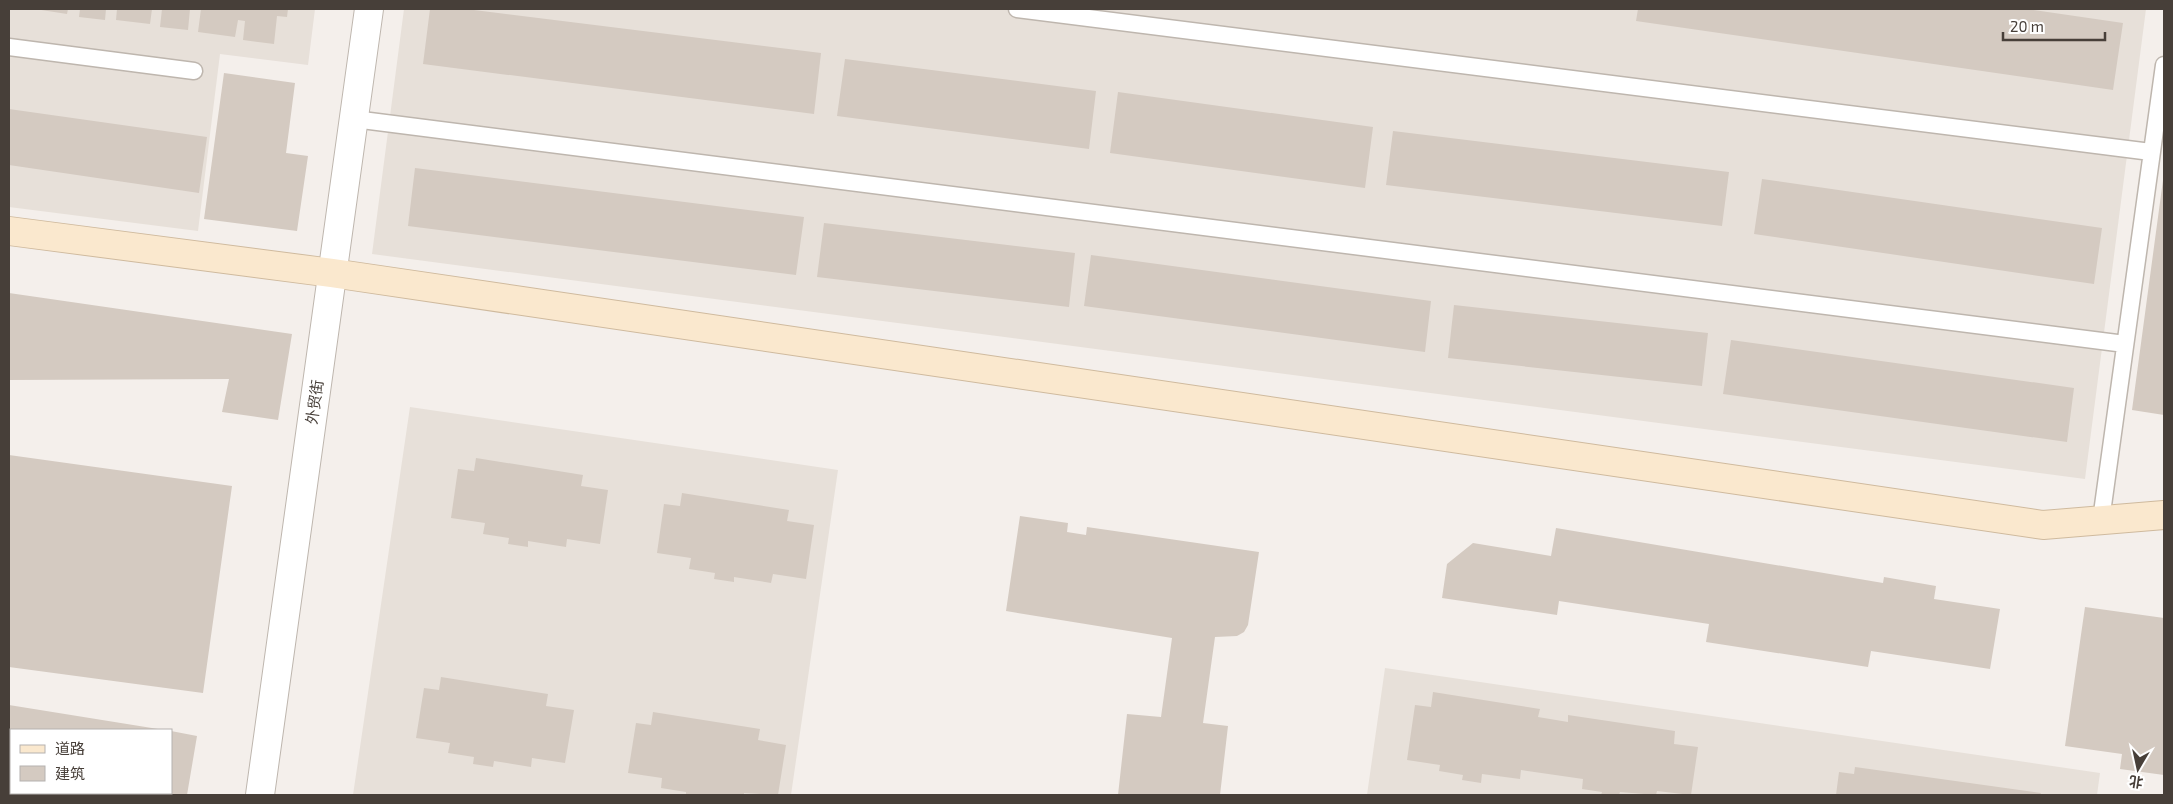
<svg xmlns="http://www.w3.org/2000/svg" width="2173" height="804" viewBox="0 0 2173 804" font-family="'Exo 2','Noto Sans SC',sans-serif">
  <rect width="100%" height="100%" fill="#f4efeb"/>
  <!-- residential -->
  <path fill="#e7e0d9" d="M9,9H315L308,65L220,54L198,231L9,207Z
    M404,9H2146L2085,479L372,254Z
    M410,407L838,470L791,795H353Z
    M1385,668L2100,773L2097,795H1367Z"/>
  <!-- building -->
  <path fill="#d4cac1" d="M35,9H68L67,14Z
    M80,9H106L105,20L79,17Z
    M117,9H152L150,24L116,20Z
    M162,9H190L188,30L160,27Z
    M201,9H288L287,17L277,16L274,44L243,40L245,21L238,20L235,37L198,32Z
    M430,9H466L821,53L814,114L423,64Z
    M1638,9H2026L2123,23L2113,90L1636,21Z
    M845,59L1096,91L1089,149L837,116Z
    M224,73L295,83L286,153L308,156L297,231L204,219Z
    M1118,92L1373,127L1365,188L1110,153Z
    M9,109L207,137L199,193L9,165Z
    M1393,131L1729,172L1722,226L1386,185Z
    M415,168L804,217L796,275L408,226Z
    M1762,179L2102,228L2094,284L1754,234Z
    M2163,180H2164V415L2132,410Z
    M824,223L1075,253L1069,307L817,277Z
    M1091,255L1431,301L1425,352L1084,306Z
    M9,293L292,334L278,420L222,412L229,379L9,380Z
    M1454,305L1708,333L1702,386L1448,358Z
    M1731,340L2074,388L2067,442L1723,394Z
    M9,455L232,486L203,693L9,667Z
    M476,458L583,475L581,486L608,490L600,544L567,539L566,547L528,541V547L508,544L509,538L483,534L485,523L451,518L458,469L474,471Z
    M682,493L789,510L787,521L814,525L806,579L773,574L771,583L734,577V582L714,579L715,573L689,569L691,558L657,553L664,504L680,506Z
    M1020,516L1068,523L1067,532L1086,535L1087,527L1259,552L1248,625L1244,632L1237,636L1215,637L1203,723L1228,726L1220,795H1118L1127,714L1161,717L1172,638L1006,611Z
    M1556,528L1883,583L1884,577L1936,586L1934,599L2000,609L1990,669L1871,651L1868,667L1706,642L1709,624L1559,601L1557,615L1442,598L1447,564L1473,543L1551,556Z
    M2085,607L2164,618V775L2120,769L2122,754L2065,746Z
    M441,677L548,694L546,706L574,710L565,763L532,758L531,767L494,761L493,767L473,764L474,757L448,753L450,743L416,738L424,688L439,690Z
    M1433,692L1540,709L1538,717L1568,722V715L1675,731L1674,744L1698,747L1691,795L1657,791L1656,795L1620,792L1619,795H1601L1602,792L1582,789L1583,779L1521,770L1520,779L1482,774L1481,783L1462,780L1463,775L1439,771L1440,765L1407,760L1415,705L1431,707Z
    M9,705L158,729L11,730V793H171V731L197,736L187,795H9Z
    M653,712L760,729L758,740L786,745L778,795L744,793V795H686V792L661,788L662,778L628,773L636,723L651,725Z
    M1855,767L2041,793L2040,795H1836L1839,772L1854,774Z"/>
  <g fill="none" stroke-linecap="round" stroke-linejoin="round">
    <!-- lane casing -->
    <g stroke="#beb6ae" stroke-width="19">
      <path id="lane" d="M1017,9L2151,152
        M9,47L194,71
        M354,119L2125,344
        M2101,520L2164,65"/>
    </g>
    <!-- street casing -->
    <g stroke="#beb6ae" stroke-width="30">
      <path id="street" d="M260,795L369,9"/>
    </g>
    <!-- secondary casing -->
    <g stroke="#cfba9e" stroke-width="30">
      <path id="secondary" d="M9,231L332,273L2043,525L2164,515"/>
    </g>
    <!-- lane -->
    <use href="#lane" stroke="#fff" stroke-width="16"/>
    <!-- street -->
    <use href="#street" stroke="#fff" stroke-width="28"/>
    <!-- secondary -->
    <use href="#secondary" stroke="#fae8ce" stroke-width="28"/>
  </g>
  <g text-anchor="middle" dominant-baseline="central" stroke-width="4" stroke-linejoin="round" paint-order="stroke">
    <!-- street labels -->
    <g font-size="15" fill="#473f39" stroke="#fff">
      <text transform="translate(314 402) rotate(-82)">外贸街</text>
    </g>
  </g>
  <!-- border -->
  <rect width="2173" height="804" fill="none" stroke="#473f39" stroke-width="20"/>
  <!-- legend -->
  <rect x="10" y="729" width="162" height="65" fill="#ffffff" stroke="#b5b2b0"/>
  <rect x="20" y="745" width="25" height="8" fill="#fae8ce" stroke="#b5b2b0"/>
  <text x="55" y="754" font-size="15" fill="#473f39">道路</text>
  <rect x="20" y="766" width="25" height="15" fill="#d4cac1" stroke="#b5b2b0"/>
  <text x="55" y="779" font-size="15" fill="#473f39">建筑</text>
  <!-- north arrow -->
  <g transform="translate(2138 769) rotate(189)" stroke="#ffffff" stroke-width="4" paint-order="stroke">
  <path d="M0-4L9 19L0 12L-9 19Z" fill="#473f39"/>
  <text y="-8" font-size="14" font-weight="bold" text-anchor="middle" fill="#473f39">北</text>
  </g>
  <!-- scale -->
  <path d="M2003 32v8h102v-8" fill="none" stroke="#473f39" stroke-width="2.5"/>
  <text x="2010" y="32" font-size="15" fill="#473f39" stroke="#ffffff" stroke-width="4" paint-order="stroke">20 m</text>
</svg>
